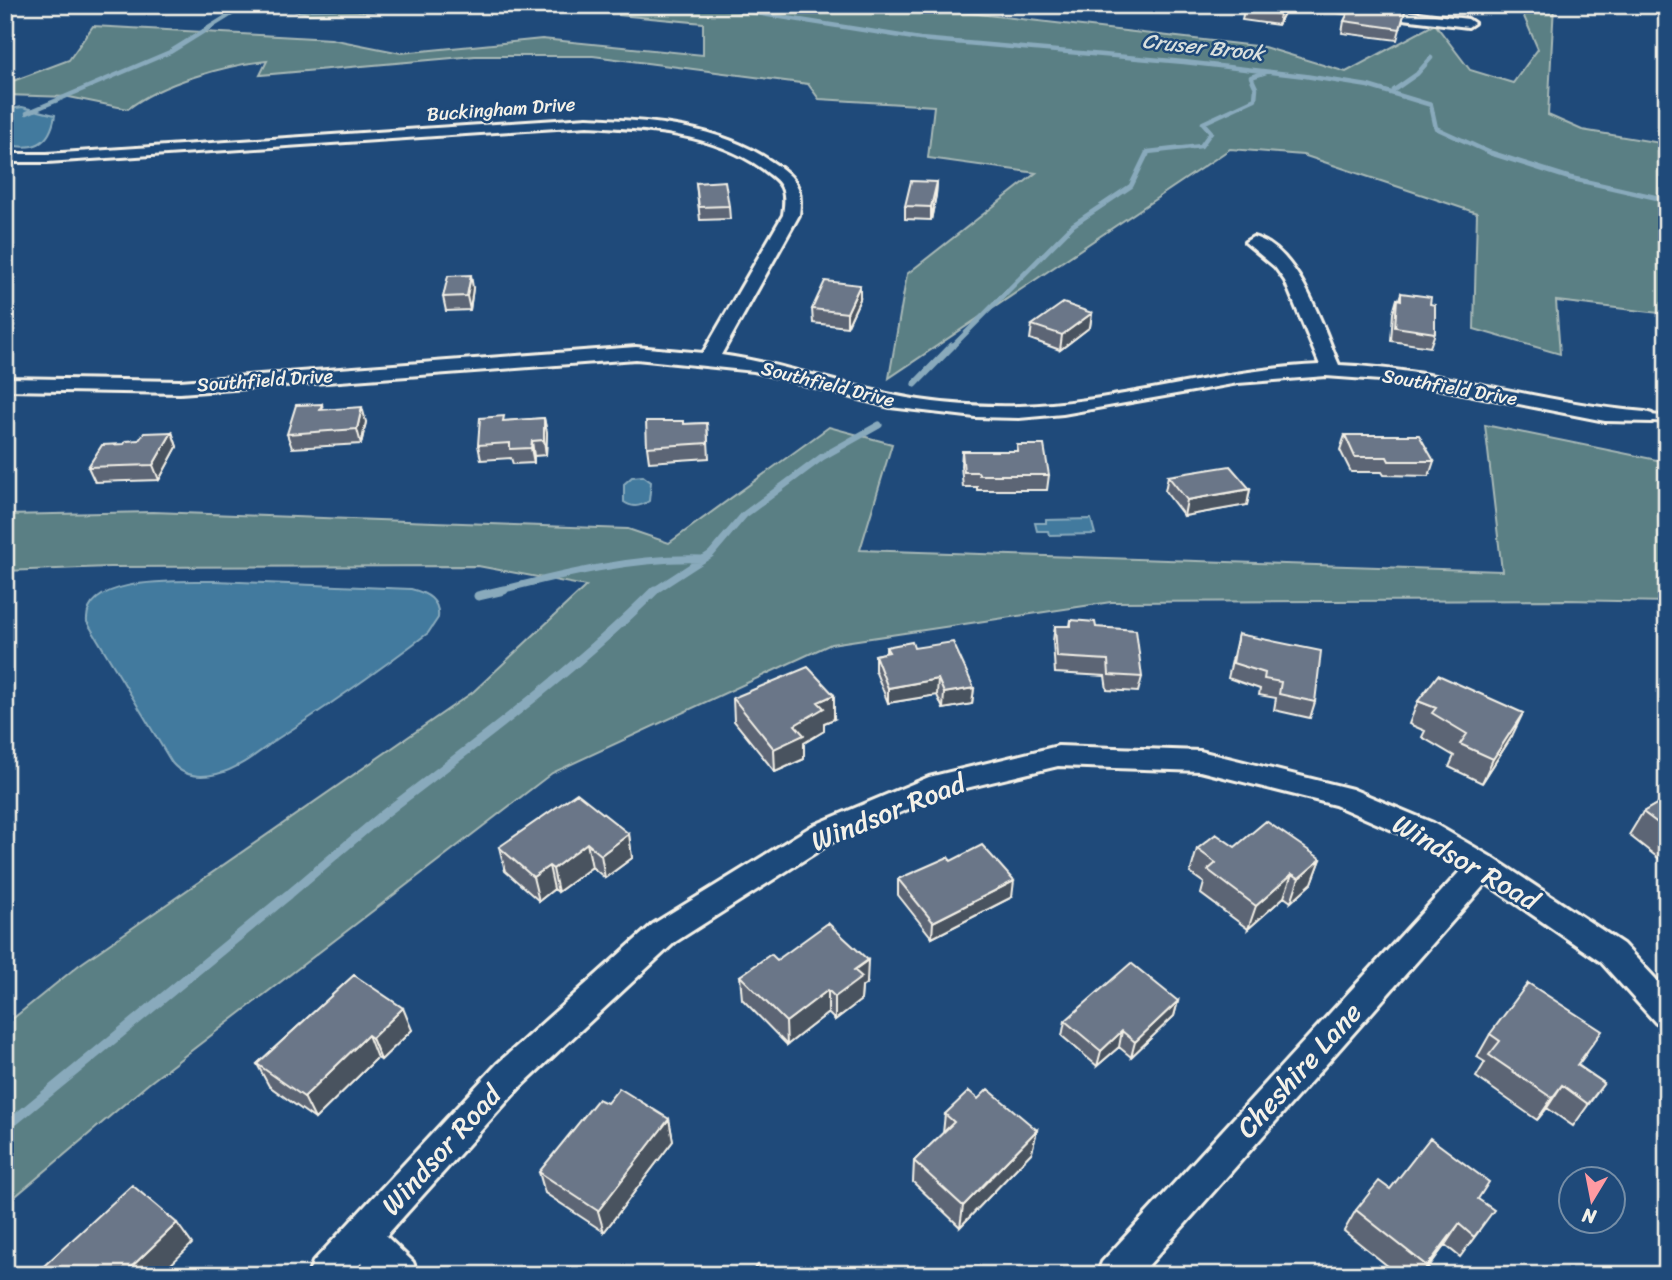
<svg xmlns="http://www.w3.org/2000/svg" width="1672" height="1280" viewBox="0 0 1672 1280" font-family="Sriracha,sans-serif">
  <rect width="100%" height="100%" fill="#1f4a7a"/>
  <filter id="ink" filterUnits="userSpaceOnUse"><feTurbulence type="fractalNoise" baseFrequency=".0143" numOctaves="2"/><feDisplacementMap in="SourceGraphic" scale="14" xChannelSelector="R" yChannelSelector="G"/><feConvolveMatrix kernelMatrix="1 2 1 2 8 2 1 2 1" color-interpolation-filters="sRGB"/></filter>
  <g filter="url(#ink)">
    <!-- green -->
    <path fill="#5a7f84" stroke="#a7b8b6" stroke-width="2" d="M262,5H555L309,14Z
      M619,5H900L1264,47L1346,72L1435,24L1470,70L1513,83L1538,49L1519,5H1554L1548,115L1582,130L1667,144V314L1556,301L1560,354L1474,329L1477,213L1303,155L1230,149L889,378L907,274L1036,173L928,158L934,106L819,99L808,84L593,56H475L260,75L267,61C226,65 161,83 128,109L69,97L5,95V84L69,60L93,26L331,39L401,53L542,39L703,55V23L619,15Z
      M1485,425L1667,462V602L1566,600L1111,602L831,644L552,773L148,1084L5,1205V1025L79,965L473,692L586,586L478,566L109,567L5,571V515L153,512L628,529L669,543L829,427L892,444L860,550L1502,571Z"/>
    <!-- water -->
    <path fill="#427a9e" stroke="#89aabc" stroke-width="2" d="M22,107L55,115C50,146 33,151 5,144V110Z
      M643,476L651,482L649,501C640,507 632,508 624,502V484L632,477Z
      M1091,519L1095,534L1049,535L1048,531H1037L1035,523H1046V520Z
      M216,581L411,589C427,593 440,600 438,618L428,633C379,670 329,706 277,739C259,752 239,769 217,774C200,778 183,776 172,763L87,622C83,574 186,582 216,581Z"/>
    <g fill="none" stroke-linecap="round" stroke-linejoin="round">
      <!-- stream-far4 -->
      <path stroke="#89aabc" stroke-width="4.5" d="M227,5L258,11L409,6L544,12L636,5
        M705,5L920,39L1184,62L1305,76L1368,86L1431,105L1436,128L1495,155
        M1394,90L1417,74L1431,58
        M27,113L170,52L241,8
        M1147,155L1148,152L1201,146L1211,132L1203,123L1255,99L1256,88L1251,77L1266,72"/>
      <!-- stream-far3 -->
      <path stroke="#89aabc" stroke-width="5" d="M1491,153L1570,178L1667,200
        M951,348L1073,225L1131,186L1147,153"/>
      <!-- stream-far2 -->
      <path stroke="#89aabc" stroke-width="7" d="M915,384L952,346
        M497,591C564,574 632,557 702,559
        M654,591L711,554L744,515L822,457L879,425"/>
      <!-- stream-far1 -->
      <path stroke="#89aabc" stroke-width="9" d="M478,596L504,590
        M286,897C319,869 351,841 384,814C477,742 572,673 655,590"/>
      <!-- stream -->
      <path stroke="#89aabc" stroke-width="10" d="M5,1128L288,895"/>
      <!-- lane casing -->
      <g stroke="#f4f1e8" stroke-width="6">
        <path id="lane" d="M1645,415L1667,416V422L1641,420L1640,418Z"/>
      </g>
      <!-- street casing -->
      <g stroke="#f4f1e8" stroke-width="6">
        <path id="street" d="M1315,5H1352L1468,19L1474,23L1468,27L1321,9Z
          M587,118C651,121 718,125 772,162C783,169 793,176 798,188C801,197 800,206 799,215L721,355C779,363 834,383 892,395C933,404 977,407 1019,406C1120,403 1218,369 1320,365L1285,281L1275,267L1245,242L1253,237C1299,248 1322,326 1339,365C1442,369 1542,404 1645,412L1652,414L1655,418L1652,422L1605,421L1407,382L1326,376L1238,383L1063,414L1019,418L975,417L890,407L754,371L636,359L180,393L5,390V378L180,381L636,347L703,353L783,215C784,206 786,197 782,188C779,180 770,175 763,169C712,133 648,129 587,126L47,162H5V154H47Z
          M1058,746L1200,751L1352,789L1433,823L1493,858L1623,944L1667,991V1027L1656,1023L1601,962L1486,883L1140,1275H1097L1102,1262L1463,868L1413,839L1335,805L1200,771L1058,766L945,793L832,842L675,942L521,1086L386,1236L413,1262L418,1275H373L361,1263L351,1275H308L313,1262L497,1064L653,924L812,826L929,777Z"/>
      </g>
      <!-- lane -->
      <use href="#lane" fill="#1f4a7a" fill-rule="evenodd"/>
      <!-- street -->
      <use href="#street" fill="#1f4a7a" fill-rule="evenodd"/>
    </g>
    <!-- wall -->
    <path fill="#5b6575" stroke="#f4f1e8" stroke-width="2" d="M1246,5H1288L1278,25L1242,20L1244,9Z
      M1376,5H1407L1406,9Z
      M1405,11L1397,40L1342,33L1344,21Z
      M937,182L936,195L931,220L905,219V206Z
      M696,183L729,206L730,219L700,220Z
      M473,288L470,310L446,311L443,297Z
      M1401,293L1435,333L1430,347L1391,341L1393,313L1397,299H1399Z
      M860,299L847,327L813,323L812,309Z
      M1092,313L1090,327L1060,350L1030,339L1032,325Z
      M322,404L323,410L366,422L361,444L292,448L287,434Z
      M544,418L547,433L546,455L534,456V463L513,464L511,458L481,460L478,445L505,421Z
      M707,423L709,458L649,462L647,447L684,424Z
      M172,432L177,447L159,480L95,482L88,467L124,444Z
      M1345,435L1434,461L1429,476L1384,475L1382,472H1351L1340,450Z
      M1017,445L1049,475L1047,490H977V487H963L961,466L962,451H1017Z
      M1168,476L1250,489L1247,505L1184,516L1165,491Z
      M1071,620L1096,627L1142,677L1138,692L1107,690L1105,676L1055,673L1053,641L1055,626H1070Z
      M1238,634L1315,702L1310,718L1274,710L1276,698L1259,695L1260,689L1228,678Z
      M886,647L914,648L974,688L972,704L943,709L937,695L888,703L875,670V655L886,653Z
      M733,698L834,719L824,723V731L804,743V759L775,772L734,721Z
      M1418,701L1512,736L1482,783L1449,767L1454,756L1422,737L1425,731L1409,724Z
      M1667,798V865L1629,835L1643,812Z
      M629,834L632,858L605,878L592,867L558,892L554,889L539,901L505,871L499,847Z
      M1235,847L1321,859L1312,883L1291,902L1284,897L1248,929L1201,894L1204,883L1190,873L1197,849Z
      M951,861L1012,897L932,938L898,895V879Z
      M777,960L867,983L862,987L861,1000L835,1020L828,1013L787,1045L742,999L740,976Z
      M354,975L412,1030L381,1060L377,1058L315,1119L269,1086L257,1064Z
      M1178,1001L1174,1016L1131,1057L1119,1047L1097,1066L1062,1036L1065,1021Z
      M1490,1034L1587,1053L1578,1065L1604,1083L1573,1126L1547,1108L1537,1120L1476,1077L1485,1062L1477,1057Z
      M978,1099L1037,1130L1032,1152L960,1227L913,1182L914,1161L943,1133L945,1114Z
      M607,1103L669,1119L673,1141L604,1232L545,1193L539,1172Z
      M1390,1189L1478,1199L1479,1231L1460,1257L1445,1245L1423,1275H1399L1344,1231L1356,1210Z"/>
    <!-- shaded-wall -->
    <path fill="#4a535f" stroke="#f4f1e8" stroke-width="2" d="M1285,5H1288L1278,25L1280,14Z
      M937,182L936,195L931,220V207Z
      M471,275L473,288L470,310L467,296Z
      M860,285V299L847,327V313Z
      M1092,313L1090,327L1060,350L1062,335Z
      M362,407L366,422L361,444L357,429Z
      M544,418L547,433L546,455L544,440Z
      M172,432L177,447L159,480L153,465Z
      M532,441L534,456V463L531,448Z
      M1250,489L1247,505L1184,516L1187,500Z
      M938,679L937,695L888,703V688Z
      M974,688L972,704L943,709L944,693Z
      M834,695V719L824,723V731L804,743V759L775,772L774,749L795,725L818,702Z
      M1523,713L1512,736L1482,783L1493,759Z
      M629,834L632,858L605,878L601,855Z
      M587,843L592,867L558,892L553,869Z
      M1321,859L1312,883L1291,902L1299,878Z
      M549,866L554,889L539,901L533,877Z
      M1292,874L1284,897L1248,929L1256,906Z
      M1014,881L1012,897L932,938L933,922Z
      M868,960L867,983L862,987L861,1000L835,1020V997L854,970Z
      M828,990V1013L787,1045L786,1022Z
      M1178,1001L1174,1016L1131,1057L1135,1042Z
      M403,1008L412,1030L381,1060L372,1038Z
      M1122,1031L1119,1047L1097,1066L1101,1051Z
      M368,1035L377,1058L315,1119L304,1097Z
      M1562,1085L1547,1108L1537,1120L1552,1098Z
      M669,1119L673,1141L604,1232L598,1211Z
      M1037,1130L1032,1152L960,1227L963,1206Z
      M177,1223L192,1244L160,1275H123Z
      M1459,1224L1445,1245L1422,1275L1427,1266Z"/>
    <!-- building -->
    <path fill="#6a7688" stroke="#f4f1e8" stroke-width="2" d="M1246,5H1285L1280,14L1244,9Z
      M1352,5H1360L1405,11L1400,29L1344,21Z
      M725,181L729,206L699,207L696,183Z
      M911,181L937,182L931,207L905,206Z
      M471,275L467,296L443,297L448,276Z
      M825,281L860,285L847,313L812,309Z
      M1401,293L1431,297L1430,304L1435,305V333L1395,327L1397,299L1401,300Z
      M1063,303L1092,313L1062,335L1032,325Z
      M322,404L320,410L362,407L357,429L287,434L296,405Z
      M504,416L503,421L544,418V440L532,441L531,448L510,449V443L478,445L480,418Z
      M646,421H684V424L707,423L708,443L647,447Z
      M172,432L153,465L88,467L102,445L124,444L126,441L139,440L144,433Z
      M1345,435H1419L1434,461H1389L1387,457H1355Z
      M1017,445H1044L1049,475H979L978,472H964L962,451H1018Z
      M1230,466L1250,489L1187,500L1168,476Z
      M1071,620L1095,622L1096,627L1136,630L1142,677L1109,675L1108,660L1057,657L1055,626H1071Z
      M1238,634L1321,651L1315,702L1279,694L1281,682L1264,679L1265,673L1233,663Z
      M912,642L914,648L953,642L974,688L944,693L938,679L888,688L875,655L889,652L886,647Z
      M808,667L834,695L818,702L824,708L795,725L804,735L774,749L733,698Z
      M1438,675L1523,713L1493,759L1460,744L1467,734L1432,713L1436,708L1418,701Z
      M577,793L629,834L601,855L587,843L553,869L549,866L533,877L499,847Z
      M1667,798V830L1643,812Z
      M1266,821L1321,859L1299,878L1292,874L1256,906L1208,870L1216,863L1197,849L1216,834L1235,847Z
      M982,845L1014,881L933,922L898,879L948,857L951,861Z
      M828,923L868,960L854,970L862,977L835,997L828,990L786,1022L740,976L771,954L777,960Z
      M1131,963L1178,1001L1135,1042L1122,1031L1101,1051L1065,1021Z
      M354,975L403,1008L372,1038L368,1035L304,1097L257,1064Z
      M1528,983L1602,1031L1577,1065L1604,1083L1588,1104L1562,1085L1552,1098L1489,1055L1500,1041L1490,1034Z
      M619,1088L669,1119L598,1211L539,1172L598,1099L607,1103Z
      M988,1089L1037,1130L963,1206L914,1161L954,1122L945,1114L969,1091L978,1099Z
      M1430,1138L1489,1182L1478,1199L1494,1210L1474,1237L1459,1224L1427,1266L1356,1210L1379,1181L1390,1189Z
      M132,1185L177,1223L123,1275H34Z
      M758,1265L767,1275H748Z
      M735,1268L742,1275H728Z"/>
  </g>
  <g text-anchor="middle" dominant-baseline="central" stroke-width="5" stroke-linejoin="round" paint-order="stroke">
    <!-- far-street labels -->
    <g font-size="19" fill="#f4f1e8" stroke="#1f4a7a">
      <text transform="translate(501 109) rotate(-4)">Buckingham Drive</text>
      <text transform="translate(265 380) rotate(-4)">Southfield Drive</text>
      <text transform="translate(828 384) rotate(14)">Southfield Drive</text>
      <text transform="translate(1450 387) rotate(10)">Southfield Drive</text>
    </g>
    <!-- far-water labels -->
    <g font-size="21" font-style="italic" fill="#d9dfdd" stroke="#1f4a7a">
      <text transform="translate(1203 47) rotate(6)">Cruser Brook</text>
    </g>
    <!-- near-street labels -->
    <g font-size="28" fill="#f4f1e8" stroke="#1f4a7a">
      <text transform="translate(888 812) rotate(-22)">Windsor Road</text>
      <text transform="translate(1466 862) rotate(30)">Windsor Road</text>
      <text transform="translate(1299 1070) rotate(-48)">Cheshire Lane</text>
      <text transform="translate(441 1150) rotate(-48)">Windsor Road</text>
    </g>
  </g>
  <!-- margin -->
  <rect width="1672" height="1280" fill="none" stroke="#1f4a7a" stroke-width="28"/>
  <rect x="14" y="14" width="1644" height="1252" fill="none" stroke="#f4f1e8" stroke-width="2.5" filter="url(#ink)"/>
  <!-- north arrow -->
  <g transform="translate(1592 1200) rotate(190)"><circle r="33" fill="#1f4a7a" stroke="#748da6" stroke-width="2"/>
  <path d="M0-5L12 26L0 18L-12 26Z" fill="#ff9aa2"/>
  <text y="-10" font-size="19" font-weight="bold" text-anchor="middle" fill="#f4f1e8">N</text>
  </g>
</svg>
